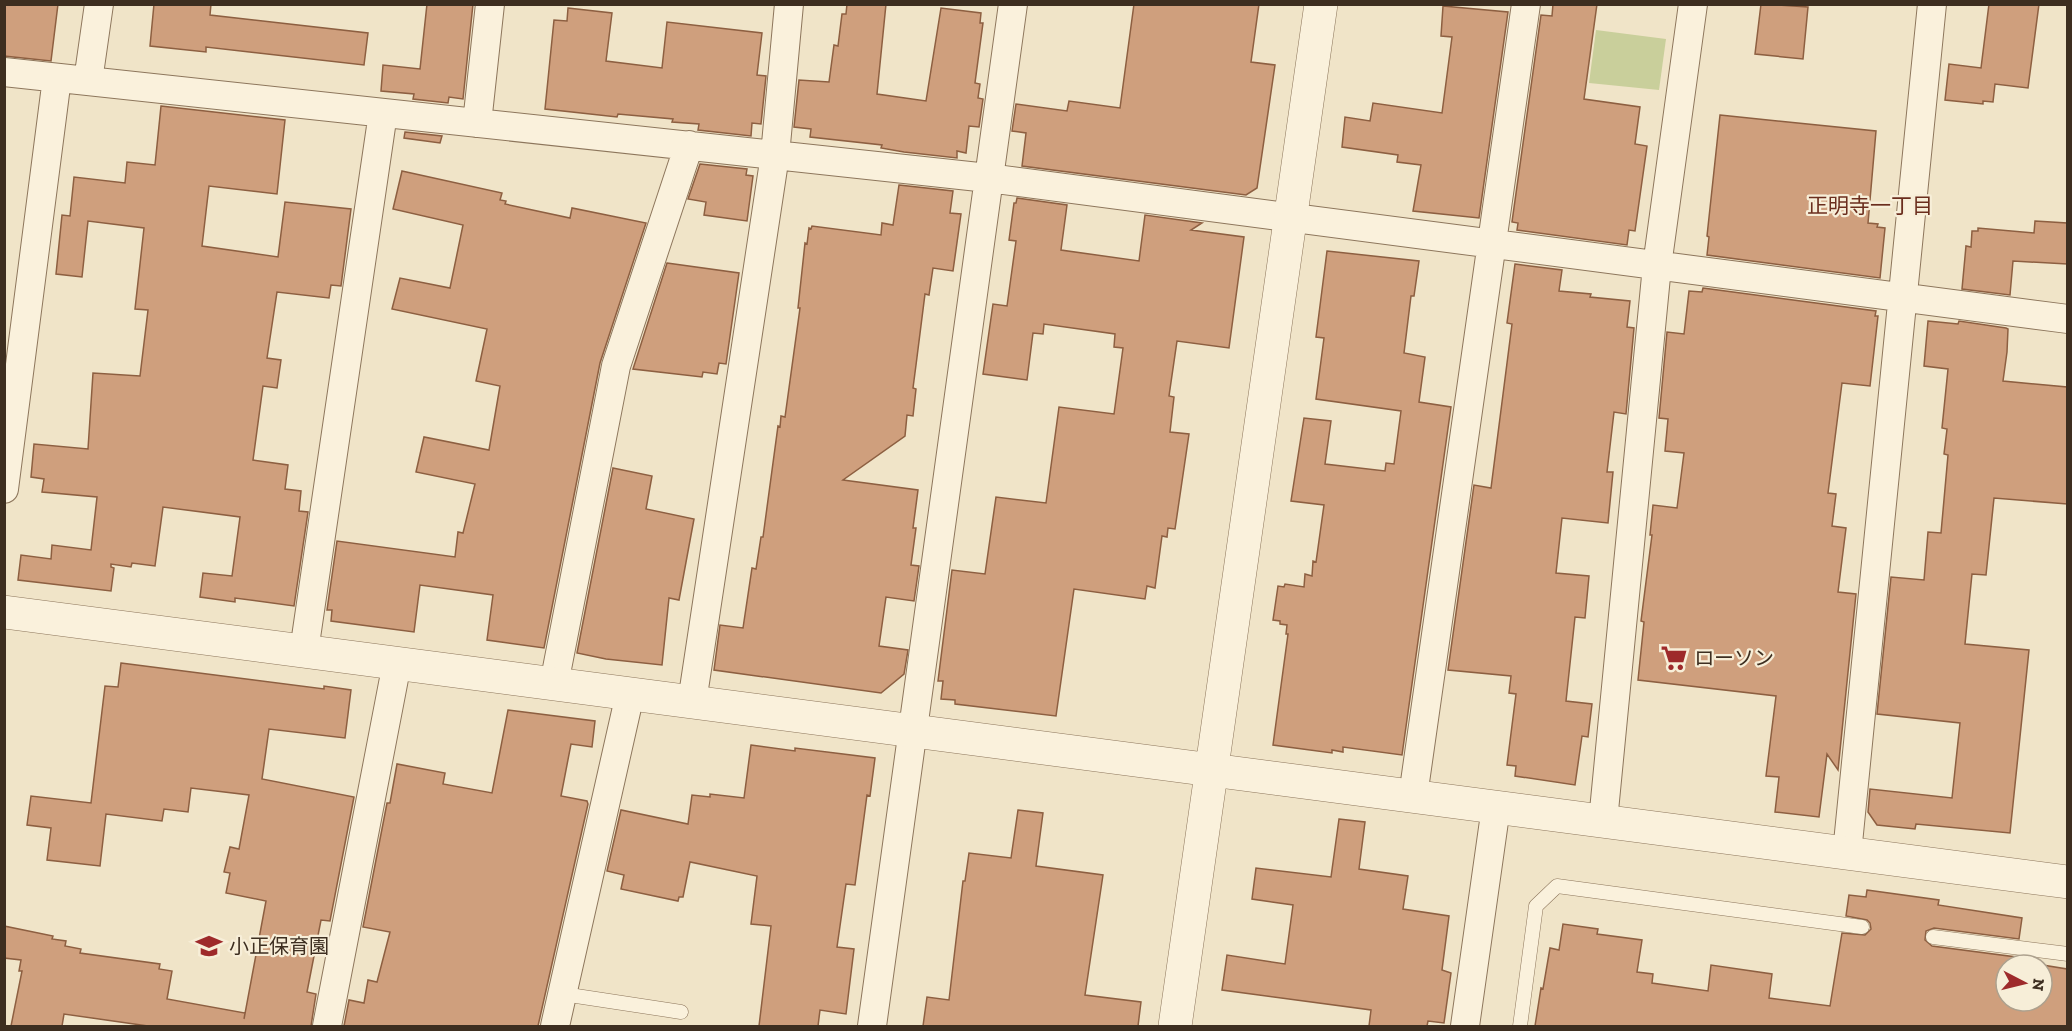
<svg xmlns="http://www.w3.org/2000/svg" width="2072" height="1031" viewBox="0 0 2072 1031" font-family="'Zilla Slab','Noto Sans JP',serif">
  <rect width="100%" height="100%" fill="#f0e4c8"/>
  <!-- green -->
  <path fill="#c9cf9b" d="M1596,30L1666,39L1659,90L1589,83Z"/>
  <!-- building -->
  <path fill="#cf9f7d" stroke="#8d5f41" stroke-width="1.5" d="M4,4H58L51,61L4,56Z
    M154,4H211L210,15L368,33L364,65L206,47V52L150,46Z
    M427,4H473L463,99L449,97L448,103L413,99L414,94L381,91L383,65L420,69Z
    M847,4H886L877,94L926,101L941,8L981,13L980,23H983L975,83L980,84L978,98L983,99L979,127L969,126L966,153L957,151V158L904,152L881,148L882,145L810,137L811,129L794,127L799,80L829,82L834,45L838,46L842,14H846Z
    M1134,4H1259L1251,62L1275,65L1257,188L1246,195L1022,166L1026,133L1012,131L1016,104L1067,111L1069,101L1120,108Z
    M1553,4H1597L1584,99L1640,107L1635,144L1647,146L1635,231L1629,230L1627,245L1517,230L1518,223L1512,222L1541,15L1552,16Z
    M1761,4L1808,7L1803,59L1755,54Z
    M1989,4H2039L2028,88L1995,84L1993,102L1983,101V104L1945,100L1949,64L1981,68Z
    M1443,6L1508,12L1479,218L1413,211L1421,165L1397,162L1398,155L1342,147L1345,117L1370,121L1373,103L1442,113L1452,37L1441,36Z
    M568,8L612,13L606,61L662,68L667,22L762,33L757,75L766,76L761,124L752,123L751,136L698,130L699,124L672,122L673,119L618,114L617,117L545,109L554,20L567,21Z
    M161,106L285,120L277,194L209,186L202,246L278,257L285,202L351,209L341,286L331,285L329,298L277,292L267,358L281,360L277,388L263,386L253,460L288,465L285,489L301,491L299,511L308,512L294,606L235,598V602L200,597L203,573L232,576L240,517L163,507L155,566L132,563L131,567L111,564V567L114,568L111,591L18,580L21,555L51,559L52,545L91,550L97,497L42,492L44,479L31,477L34,444L88,449L93,373L140,376L148,310L135,309L144,228L88,221L82,277L56,274L62,215L70,216L74,177L125,183L127,162L155,165Z
    M1720,115L1876,131L1868,223L1878,224L1877,227L1885,228L1880,278L1707,255L1709,237L1707,236Z
    M405,132L442,136L440,143L404,138Z
    M700,164L747,169L746,175L753,176L747,221L704,215L706,202L688,199Z
    M402,171L502,193L500,200L506,201L505,204L570,218L572,208L646,223L600,363L544,648L487,640L493,595L420,585L414,632L331,621L332,610H327L337,541L455,557L458,532L463,533L475,484L416,472L424,437L489,450L500,386L476,381L487,329L392,309L400,278L450,288L463,225L393,209Z
    M899,185L953,191L950,213L961,214L953,271L933,268L929,295L925,294L916,365L913,388L916,389L913,416L907,415L905,436L843,480L918,490L913,528H916L911,565L919,566L914,601L886,597L879,646L908,650L904,674L881,693L714,670L720,625L743,628L752,568L756,569L761,537H763L778,426L780,427L781,416L785,417L800,308H798L805,243L807,244L809,228L811,229L812,226L881,235L882,223L893,225Z
    M1017,198L1067,205L1061,250L1139,261L1145,215L1202,223L1191,230L1244,237L1229,348L1177,341L1169,396L1174,397L1170,432L1189,434L1175,529L1168,528L1167,537L1162,536L1155,588L1147,586L1145,599L1074,589L1056,716L955,704V700L941,699L943,681H938L952,570L985,574L996,497L1046,503L1059,407L1114,414L1123,348L1114,347L1115,334L1044,324L1043,334L1033,333L1027,380L983,374L993,304L1007,306L1016,241L1009,240L1014,203H1016Z
    M2035,221L2067,223V264L2013,261L2010,295L1962,289L1966,246L1971,247L1972,231H1978V228L2034,233Z
    M1327,251L1419,261L1414,296H1411L1404,353L1425,357L1419,402L1451,407L1402,755L1343,747V752L1332,750V753L1273,745L1288,634H1286L1287,625L1280,624V621L1273,620L1278,586L1284,587L1285,584L1304,587L1305,574L1312,576L1313,561L1316,562L1324,505L1291,501L1304,418L1331,421L1325,464L1385,471L1386,463L1394,464L1401,411L1316,399L1324,338L1316,337Z
    M667,263L739,273L726,364L719,363L717,374L703,372L702,377L633,369Z
    M1515,264L1562,270L1559,291L1591,294L1590,297L1630,301L1627,327L1634,328L1626,414L1614,412L1607,472H1613L1608,523L1562,518L1556,573L1589,576L1585,618L1575,617L1566,701L1592,704L1588,737L1582,736L1575,785L1515,776L1516,766L1507,765L1516,694L1509,693L1511,676L1448,670L1474,485L1491,488L1512,324L1507,323Z
    M1703,288L1876,311L1875,316H1878L1870,386L1842,383L1828,493L1836,494L1832,526L1846,528L1838,592L1856,594L1838,770L1827,754L1819,817L1775,812L1779,777L1766,776L1776,696L1638,680L1644,622L1641,621L1652,535H1650L1653,505L1677,508L1684,453L1665,451L1668,419L1659,418L1667,332L1684,334L1689,291L1702,292Z
    M1928,321L1958,324L1959,321L2006,328L2008,329L2007,352L2003,381L2067,387V504L1994,498L1986,575L1972,574L1965,644L2029,650L2010,833L1916,824L1915,829L1877,825L1868,812L1870,789L1952,798L1960,723L1877,714L1891,577L1924,580L1928,532L1941,533L1948,455L1944,454L1947,429L1942,428L1948,369L1924,366Z
    M613,468L652,476L646,509L694,519L679,600L669,598L662,665L606,659L577,653Z
    M121,663L324,689V686L351,690L345,738L269,729L262,779L354,797L330,921L321,920L307,992L316,994L311,1026H148L64,1014L62,1026H11L22,971H19L21,960L4,958V926L53,936L52,939L66,941L65,946L81,949L80,953L160,964L159,969L172,971L167,999L245,1013L244,1019L266,901L226,893L230,873L224,872L230,847L239,849L249,795L191,788L188,812L164,809L162,821L106,814L100,866L47,860L51,828L27,825L31,796L91,803L105,686L118,687Z
    M508,710L595,721L592,747L571,744L561,796L587,801L588,804L538,1026H344L349,1000L364,1003L368,980L377,982L390,932L363,927L387,803H390L397,764L445,773L443,784L492,793Z
    M751,745L795,751V748L875,758L870,796L867,795L855,885L846,884L837,947L854,949L846,1014L820,1010L818,1026H759L771,926L751,924L757,876L690,862L683,897H679L678,901L621,889L624,875L607,871L621,810L688,824L692,795L710,797V794L744,798Z
    M1018,810L1043,813L1036,866L1103,875L1085,995L1141,1002L1138,1026H923L927,997L949,1000L963,881H965L969,853L1011,858Z
    M1339,819L1365,822L1359,869L1408,876L1403,909L1449,916L1442,970L1451,973L1444,1023L1428,1021L1427,1026H1369L1371,1010L1222,990L1227,955L1285,964L1293,905L1252,899L1256,868L1331,877Z
    M1867,890L1939,900L1938,905L2022,918L2019,939L1934,928L1926,931L1925,940L1932,946L2016,957L2015,961L2042,965H2006V1001H2042V965L2067,969V1026H1535L1541,988L1543,989L1550,948L1559,950L1563,924L1598,929L1597,934L1642,940L1637,972L1653,974L1652,983L1708,991L1711,965L1772,974L1769,998L1830,1006L1842,933L1865,935L1871,929L1870,923L1867,920L1846,916L1849,895L1866,897Z"/>
  <g fill="none" stroke-linecap="round" stroke-linejoin="round">
    <!-- service casing -->
    <g stroke="#8d765c" stroke-width="15">
      <path id="service" d="M1933,937L2068,954
        M563,994L681,1012
        M1520,1026L1536,906L1557,886L1862,927"/>
    </g>
    <!-- minor casing -->
    <g stroke="#8d765c" stroke-width="30">
      <path id="minor" d="M4,72L988,178L2068,319
        M88,81L99,4
        M477,123L490,4
        M4,489L57,78
        M304,651L383,113
        M554,684L616,366L689,145
        M692,702L775,155L789,4
        M1413,796L1526,4
        M1603,821L1657,266L1693,4
        M1847,853L1932,4
        M327,1026L397,663
        M555,1026L630,694
        M872,1026C921,686 964,345 1013,4
        M1465,1026L1496,807"/>
    </g>
    <!-- tertiary casing -->
    <g stroke="#8d765c" stroke-width="34">
      <path id="tertiary" d="M4,612L2068,882
        M1175,1026L1321,4"/>
    </g>
    <!-- service -->
    <use href="#service" stroke="#faf1dc" stroke-width="14"/>
    <!-- minor -->
    <use href="#minor" stroke="#faf1dc" stroke-width="28"/>
    <!-- tertiary -->
    <use href="#tertiary" stroke="#faf1dc" stroke-width="33"/>
  </g>
  <!-- icons -->
  <defs>
    <g id="supermarket-bare" transform="scale(2.07)"><path d="M-6-5.5h2.5l.6 2H6L4.5 2H-2.5L-4.4-4H-6ZM-1.5 3.2a1.3 1.3 0 1 0 .1 0ZM3 3.2a1.3 1.3 0 1 0 .1 0Z" fill="#9e2a2b" stroke="#f7eed8" stroke-width="2.5" paint-order="stroke"/></g>
    <g id="school-bare" transform="scale(2.07)"><path d="M0-5L7-2L0 1L-7-2ZM-4 1L0 2.5L4 1V4Q0 6-4 4Z" fill="#9e2a2b" stroke="#f7eed8" stroke-width="2.5" paint-order="stroke"/></g>
  </defs>
  <g fill-rule="evenodd">
    <use href="#supermarket-bare" x="1674" y="658"/>
    <use href="#school-bare" x="209" y="946"/>
  </g>
  <g text-anchor="middle" dominant-baseline="central" stroke-width="4.5" stroke-linejoin="round" paint-order="stroke">
    <!-- poi labels -->
    <g font-size="20" fill="#3d2e20" stroke="#f7eed8" text-anchor="start">
      <text x="1694" y="658">ローソン</text>
      <text x="229" y="946">小正保育園</text>
    </g>
    <!-- neighbourhood labels -->
    <g font-size="21" fill="#6b2e1e" stroke="#f7eed8">
      <text x="1870" y="205">正明寺一丁目</text>
    </g>
  </g>
  <!-- border -->
  <rect width="2072" height="1031" fill="none" stroke="#3d2e20" stroke-width="12"/>
  <!-- north arrow -->
  <g transform="translate(2024 983) rotate(97)"><circle r="28" fill="#f7eed8" stroke="#ada18e" stroke-width="1.5"/>
  <path d="M0-4.5L10 22L0 15L-10 22Z" fill="#9e2a2b"/>
  <text y="-9" font-size="16" font-weight="bold" text-anchor="middle" fill="#3d2e20">N</text>
  </g>
</svg>
